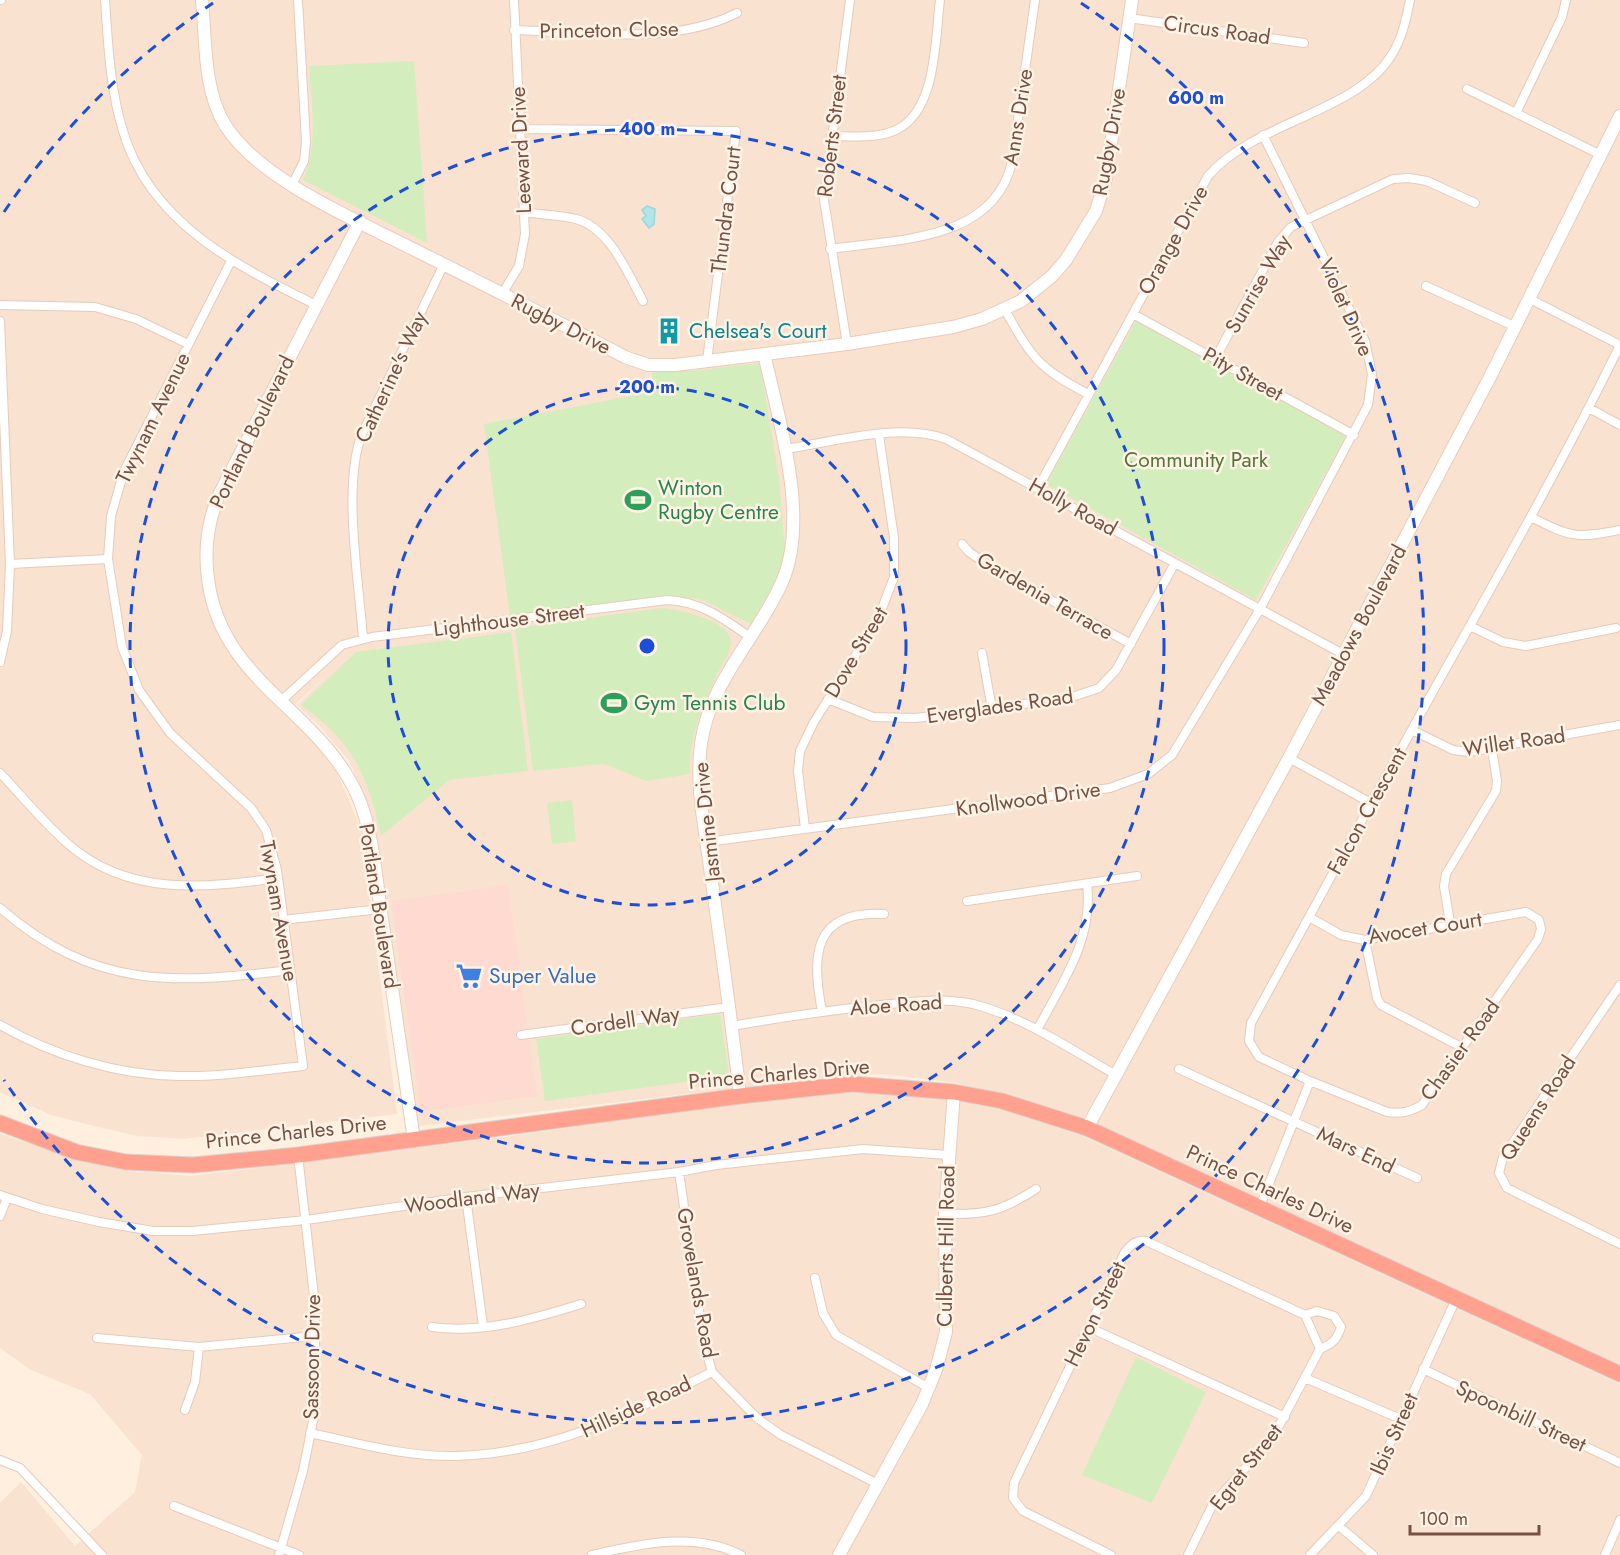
<svg xmlns="http://www.w3.org/2000/svg" width="1620" height="1555" viewBox="0 0 1620 1555" font-family="Jost,sans-serif">
  <rect width="100%" height="100%" fill="#feefde"/>
  <!-- residential -->
  <path fill="#f9e2cf" d="M0,0H1620V1367L1102,1127L1034,1103L953,1082L881,1074L811,1079L418,1126L377,846L367,802L350,762L319,725L297,705L332,670L286,713L321,751L337,773L361,829L397,1114L182,1139L138,1136L90,1125L51,1115L0,1092Z
    M849,1093L906,1094L967,1103L1011,1112L1080,1135L1620,1384V1555H0V1503L21,1482L75,1546L135,1492L142,1455L90,1394L31,1370L0,1348V1134L88,1162L129,1171L191,1176L535,1133L681,1110Z"/>
  <!-- commercial -->
  <path fill="#ffdad1" d="M508,885L537,1096L421,1112L391,901Z"/>
  <!-- green -->
  <path fill="#d4edbc" d="M414,61L427,243L303,180C319,143 311,105 309,66Z
    M1136,321L1346,436L1256,600L1046,484Z
    M760,363L779,479L785,552L775,583L751,624L703,600L669,595L510,616L484,424L653,392L652,371H691Z
    M662,608C678,609 721,619 729,635C734,645 727,656 722,665C704,700 689,734 690,774L647,781L604,764L533,771L515,628Z
    M511,632L528,771L449,780L381,836C367,774 354,743 301,705L356,652Z
    M572,800L576,841L552,844L547,803Z
    M720,1014L729,1076L545,1101L536,1039Z
    M1136,1357L1206,1392L1152,1503L1082,1475Z"/>
  <!-- water -->
  <path fill="#b1e6e9" stroke="#96d8dc" stroke-width="1.5" d="M647,206L655,209L654,224L649,228L642,219L646,216L642,210Z"/>
  <g fill="none" stroke-linecap="round" stroke-linejoin="round">
    <!-- street casing -->
    <g stroke="#e5cbbc" stroke-width="10">
      <path id="street" d="M0,0H1
        M105,0C108,43 110,89 123,131C150,223 237,266 316,305
        M1129,18L1304,43
        M514,30C586,32 671,46 737,13
        M1467,89L1601,155
        M1516,113L1562,17L1566,0
        M519,129L736,131L707,361
        M831,136C852,136 876,139 896,130C937,111 935,39 940,0
        M292,185L304,161L306,142L298,0
        M525,212C542,215 560,215 576,219C610,228 628,274 643,301
        M830,249C896,239 994,242 1012,162L1035,0
        M1426,286L1516,327
        M502,294L519,266L525,234L514,0
        M1530,299L1620,345
        M0,305L95,307L136,319L188,344
        M1005,310C1032,358 1038,368 1088,394
        M1133,314L1354,435
        M0,321L10,564L7,631L0,662
        M847,344L824,200L850,0
        M1215,359L1278,242L1291,227L1393,179L1409,178L1427,181L1475,203
        M1589,408L1620,425
        M785,449C834,442 898,422 946,439L1343,654
        M1038,488L1208,176C1256,121 1355,113 1391,56C1402,39 1406,20 1410,0
        M1531,517C1570,537 1577,539 1620,530
        M962,544L969,552L991,567L1131,644
        M10,564L108,559
        M1470,626L1503,642L1526,646L1616,628
        M363,638C359,582 342,484 362,434L444,264
        M982,653L992,709
        M828,699L873,717L916,718L1069,698L1099,688L1116,670L1175,563
        M281,701L342,645L372,637L667,600C700,601 724,619 750,637
        M1412,730L1453,750L1469,752L1620,725
        M1289,758L1371,803
        M0,773C22,796 43,822 67,843C127,897 205,888 278,878
        M805,828L798,771L800,751L814,722L878,619L894,577V538L879,435
        M707,842L1110,788L1148,774L1172,755L1260,609L1368,405L1372,374L1365,341L1263,135
        M967,901L1137,876
        M0,908C95,990 174,984 290,970
        M1309,917L1341,935L1365,940L1526,912L1539,920L1541,929L1538,939L1422,1105C1410,1112 1401,1114 1387,1112L1310,1081L1259,1057L1249,1041L1251,1023C1314,907 1377,792 1441,677C1503,567 1565,458 1620,345
        M283,920L380,909
        M1450,923L1444,886L1446,874L1496,791L1497,781L1492,749
        M1365,940L1377,998L1381,1005L1463,1048
        M1620,985L1503,1157L1499,1173L1507,1188L1620,1244
        M822,1012C812,957 811,910 884,914
        M0,1025C54,1056 117,1075 179,1076C221,1077 262,1070 303,1066L277,870L266,830L251,808L170,733L139,690L122,647L108,559L111,516L124,471L231,261
        M732,1026C784,1017 837,1009 891,1004C918,1001 945,998 973,1004C1024,1017 1070,1049 1116,1075
        M1037,1030C1062,983 1094,939 1087,884
        M521,1035L729,1007
        M1179,1069L1417,1178
        M679,1172L703,1339L712,1372L757,1418L781,1435L878,1484
        M0,1195L42,1209L99,1222L153,1231H192L306,1220L466,1197L679,1172L716,1165L863,1149L948,1155
        M466,1197L483,1326
        M1260,1206L1310,1081
        M945,1214C986,1215 1002,1211 1036,1189
        M0,1216L7,1198
        M815,1278L823,1313L836,1335L929,1388
        M432,1327C482,1334 533,1319 581,1304
        M1088,1327L1285,1417
        M97,1338L199,1347L315,1336
        M1423,1369L1620,1463
        M1305,1378L1403,1420
        M185,1410L195,1382L199,1347
        M310,1433C358,1443 406,1457 455,1456C551,1454 628,1414 712,1372
        M0,1460L20,1468L102,1555
        M174,1506L299,1555
        M1339,1526L1373,1555
        M279,1555L303,1471L315,1411V1305L298,1155
        M592,1555C640,1544 695,1531 741,1555
        M1111,1555L1023,1511L1013,1498L1014,1483L1125,1252C1132,1244 1135,1240 1146,1241L1305,1315L1317,1311L1334,1316L1341,1327C1337,1340 1332,1344 1320,1349
        M1188,1555L1213,1504L1273,1437L1320,1349L1305,1315
        M1310,1555L1366,1496L1456,1299
        M1605,1555L1620,1520"/>
    </g>
    <!-- secondary casing -->
    <g stroke="#ebcbb9" stroke-width="14">
      <path id="secondary" d="M202,0C206,40 203,89 225,125C261,182 361,222 421,253C489,287 557,321 625,357L648,365H675L847,344L953,327L982,319L1021,301L1052,276L1066,260L1096,211L1106,178L1132,0
        M360,221L219,495C207,523 204,549 208,579C221,684 321,709 359,799C374,837 376,880 382,919C393,993 403,1066 414,1140
        M740,1096C732,1022 721,949 711,875C706,833 695,787 701,744C709,682 758,637 782,582C810,519 779,420 764,354
        M1087,1128L1289,758L1490,377L1620,116
        M839,1555L922,1404L936,1370L946,1332L945,1214L954,1092"/>
    </g>
    <!-- highway casing -->
    <g stroke="#dbd2ce" stroke-width="17">
      <path id="highway" d="M0,1123L76,1152L126,1162L193,1165L298,1155L740,1096L852,1084L954,1092L1002,1101L1087,1128L1620,1374"/>
    </g>
    <!-- street -->
    <use href="#street" stroke="#fff" stroke-width="8"/>
    <!-- secondary -->
    <use href="#secondary" stroke="#fff" stroke-width="12"/>
    <!-- highway -->
    <use href="#highway" stroke="#ffa18e" stroke-width="15"/>
  </g>
  <!-- distance rings -->
  <g fill="none" stroke="#1d4ed8" stroke-width="3" stroke-dasharray="10 8">
    <circle cx="647" cy="646" r="259"/>
    <circle cx="647" cy="646" r="517"/>
    <path d="M4 212A776 776 0 0 1 213 3M1081 3A776 776 0 1 1 4 1080"/>
  </g>
  <!-- icons -->
  <defs>
    <g id="building-bare" transform="scale(2.07)"><path d="M-4-6H4V6H1V3H-1V6H-4ZM-2.5-4.3h1.7v1.8h-1.7ZM.8-4.3h1.7v1.8H.8ZM-2.5-1h1.7V.8h-1.7ZM.8-1h1.7V.8H.8Z" fill="#0f9aa8" stroke="#fff3e6" stroke-width="2.5" paint-order="stroke"/></g>
    <g id="stadium-bare" transform="scale(2.07)"><path d="M0-5a6.5 5 0 1 0 0 10a6.5 5 0 1 0 0-10ZM-3.5-1.8h7v3.6h-7Z" fill="#2e9e5b" stroke="#fff3e6" stroke-width="2.5" paint-order="stroke"/></g>
    <g id="supermarket-bare" transform="scale(2.07)"><path d="M-6-5.5h2.5l.6 2H6L4.5 2H-2.5L-4.4-4H-6ZM-1.5 3.2a1.3 1.3 0 1 0 .1 0ZM3 3.2a1.3 1.3 0 1 0 .1 0Z" fill="#3f7fe0" stroke="#fff3e6" stroke-width="2.5" paint-order="stroke"/></g>
  </defs>
  <g fill-rule="evenodd">
    <use href="#building-bare" x="669" y="331"/>
    <use href="#stadium-bare" x="638" y="500"/>
    <use href="#stadium-bare" x="614" y="703"/>
    <use href="#supermarket-bare" x="469" y="976"/>
  </g>
  <g text-anchor="middle" dominant-baseline="central" stroke-width="5" stroke-linejoin="round" paint-order="stroke">
    <!-- street labels -->
    <g font-size="21" fill="#765144" stroke="#fff3e6">
      <text transform="translate(609 30) rotate(-1)">Princeton Close</text>
      <text transform="translate(1217 30) rotate(8)">Circus Road</text>
      <text transform="translate(1018 117) rotate(-81)">Anns Drive</text>
      <text transform="translate(832 136) rotate(-83)">Roberts Street</text>
      <text transform="translate(1109 142) rotate(-80)">Rugby Drive</text>
      <text transform="translate(521 150) rotate(-93)">Leeward Drive</text>
      <text transform="translate(726 210) rotate(-83)">Thundra Court</text>
      <text transform="translate(1173 240) rotate(-61)">Orange Drive</text>
      <text transform="translate(1258 284) rotate(-60)">Sunrise Way</text>
      <text transform="translate(1346 307) rotate(66)">Violet Drive</text>
      <text transform="translate(561 324) rotate(27)">Rugby Drive</text>
      <text transform="translate(1243 374) rotate(29)">Pity Street</text>
      <text transform="translate(391 377) rotate(-65)">Catherine's Way</text>
      <text transform="translate(153 418) rotate(-64)">Twynam Avenue</text>
      <text transform="translate(252 432) rotate(-64)">Portland Boulevard</text>
      <text transform="translate(1073 507) rotate(29)">Holly Road</text>
      <text transform="translate(1045 596) rotate(30)">Gardenia Terrace</text>
      <text transform="translate(509 620) rotate(-7)">Lighthouse Street</text>
      <text transform="translate(1359 625) rotate(-62)">Meadows Boulevard</text>
      <text transform="translate(856 652) rotate(-59)">Dove Street</text>
      <text transform="translate(1000 706) rotate(-8)">Everglades Road</text>
      <text transform="translate(1514 742) rotate(-8)">Willet Road</text>
      <text transform="translate(1028 799) rotate(-8)">Knollwood Drive</text>
      <text transform="translate(1367 811) rotate(-61)">Falcon Crescent</text>
      <text transform="translate(707 822) rotate(-96)">Jasmine Drive</text>
      <text transform="translate(379 906) rotate(81)">Portland Boulevard</text>
      <text transform="translate(279 911) rotate(80)">Twynam Avenue</text>
      <text transform="translate(1425 928) rotate(-9)">Avocet Court</text>
      <text transform="translate(896 1005) rotate(-4)">Aloe Road</text>
      <text transform="translate(625 1021) rotate(-8)">Cordell Way</text>
      <text transform="translate(1460 1050) rotate(-54)">Chasier Road</text>
      <text transform="translate(779 1074) rotate(-5)">Prince Charles Drive</text>
      <text transform="translate(1538 1108) rotate(-57)">Queens Road</text>
      <text transform="translate(296 1132) rotate(-6)">Prince Charles Drive</text>
      <text transform="translate(1356 1150) rotate(25)">Mars End</text>
      <text transform="translate(1270 1189) rotate(25)">Prince Charles Drive</text>
      <text transform="translate(472 1198) rotate(-7)">Woodland Way</text>
      <text transform="translate(946 1246) rotate(-89)">Culberts Hill Road</text>
      <text transform="translate(697 1283) rotate(80)">Grovelands Road</text>
      <text transform="translate(1095 1314) rotate(-64)">Hevon Street</text>
      <text transform="translate(312 1357) rotate(-89)">Sassoon Drive</text>
      <text transform="translate(636 1407) rotate(-25)">Hillside Road</text>
      <text transform="translate(1521 1416) rotate(25)">Spoonbill Street</text>
      <text transform="translate(1394 1434) rotate(-66)">Ibis Street</text>
      <text transform="translate(1246 1467) rotate(-52)">Egret Street</text>
    </g>
    <!-- culture labels -->
    <g font-size="21" fill="#0d838f" stroke="#fff3e6" text-anchor="start">
      <text x="689" y="331">Chelsea's Court</text>
    </g>
    <!-- park labels -->
    <g font-size="21" fill="#527839" stroke="#fff3e6">
      <text x="1196" y="460">Community Park</text>
    </g>
    <!-- leisure labels -->
    <g font-size="21" fill="#27864d" stroke="#fff3e6" text-anchor="start">
      <text x="658" y="488">Winton<tspan x="658" dy="24">Rugby Centre</tspan></text>
      <text x="634" y="703">Gym Tennis Club</text>
    </g>
    <!-- shop labels -->
    <g font-size="21" fill="#366cbe" stroke="#fff3e6" text-anchor="start">
      <text x="489" y="976">Super Value</text>
    </g>
  </g>
  <circle cx="647" cy="646" r="9" fill="#1d4ed8" stroke="#fff3e6" stroke-width="3"/>
  <g font-size="18" text-anchor="middle" font-weight="bold" fill="#1d4ed8" stroke="#fff3e6" stroke-width="5" stroke-linejoin="round" paint-order="stroke">
    <text x="1196" y="104">600 m</text>
    <text x="647" y="135">400 m</text>
    <text x="647" y="393">200 m</text>
  </g>
  <!-- scale -->
  <path d="M1410 1525v9h129v-9" fill="none" stroke="#765144" stroke-width="3"/>
  <text x="1419" y="1525" font-size="18" fill="#765144" stroke="#fff3e6" stroke-width="4.5" paint-order="stroke">100 m</text>
</svg>
